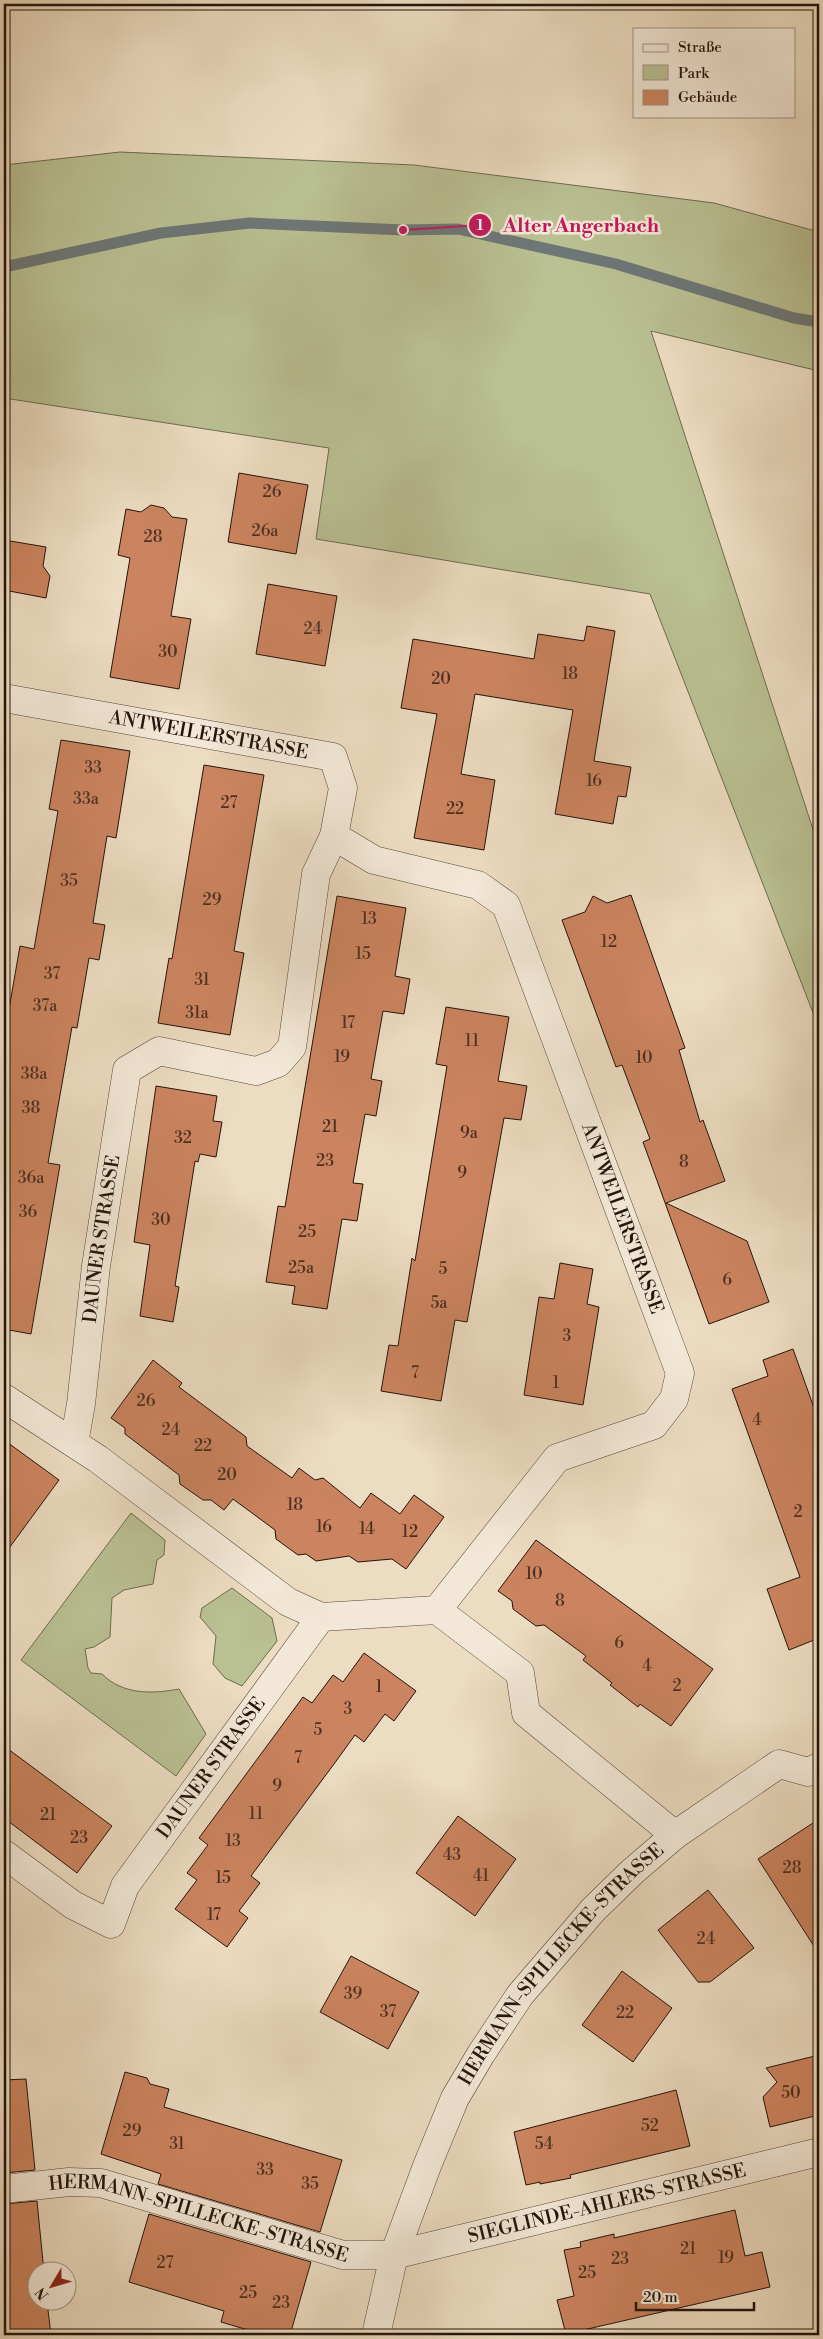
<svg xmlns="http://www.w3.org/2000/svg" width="823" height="2339" viewBox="0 0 823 2339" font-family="'Libre Bodoni',serif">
  <rect width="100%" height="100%" fill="#ecdcc1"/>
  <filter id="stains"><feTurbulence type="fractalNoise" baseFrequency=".004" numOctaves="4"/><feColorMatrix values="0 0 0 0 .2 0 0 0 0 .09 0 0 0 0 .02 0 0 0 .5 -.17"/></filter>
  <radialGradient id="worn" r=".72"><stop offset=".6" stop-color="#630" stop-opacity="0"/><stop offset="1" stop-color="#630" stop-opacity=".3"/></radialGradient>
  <!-- green -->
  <path fill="#b9c092" stroke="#6e6a50" d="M120,152L414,165L714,203L819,232V371L651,331L819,848V1028L650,594L316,539L329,448L4,398V165Z
    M131,1513L165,1540L164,1555L157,1560L153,1584L124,1590L112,1598L110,1637L94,1647L85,1649L88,1668L91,1673L102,1674C123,1695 152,1694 179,1689L206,1734L176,1776L21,1660Z
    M232,1588L272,1618L277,1641L242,1686L225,1678L213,1664L216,1636L200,1617L202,1608Z"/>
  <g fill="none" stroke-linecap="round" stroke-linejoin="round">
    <!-- stream -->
    <path stroke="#6d7777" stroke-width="11" d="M4,267L161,233L250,223L403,230L458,229L616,264L794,318L819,322"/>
  </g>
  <!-- building -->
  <path fill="#cb845f" stroke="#23140d" d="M239,473L308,485L296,554L228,542Z
    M151,505L164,508L172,517L187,519L171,616L191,619L179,689L110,677L130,558L118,555L126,509L141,512Z
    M4,540L46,547L43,566L50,576L46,598L4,590Z
    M268,584L337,596L325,666L256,654Z
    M587,626L615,631L594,761L631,767L626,797L618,796L613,824L555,814L573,710L475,694L461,774L495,780L484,850L414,838L437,714L401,708L413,639L534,659L538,634L584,641Z
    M61,740L130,751L116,838L107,836L93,923L105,925L99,960L89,958L77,1028L72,1027L48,1163L60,1165L31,1334L4,1329V1038L20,946L34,949L58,811L49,809Z
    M204,765L264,775L234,951L244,953L230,1035L158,1023L169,958L172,959Z
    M631,895L685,1048L679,1050L700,1122L703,1120L725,1181L666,1203L747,1241L769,1302L709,1324L643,1142L650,1139L622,1065L616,1067L562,920L585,912L593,896L607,903Z
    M337,896L406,908L395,976L410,979L404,1014L383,1011L371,1079L382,1081L376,1116L365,1114L353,1183L363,1184L357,1221L342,1219L327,1309L292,1304L295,1286L266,1282L278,1206L285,1207Z
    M446,1007L509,1017L498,1081L527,1086L521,1120L504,1118L467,1322L455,1320L441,1401L381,1391L389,1345L398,1346L412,1258L415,1261L447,1066L436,1064Z
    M156,1086L217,1096L213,1121L222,1122L216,1157L200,1154L198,1162L195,1161L175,1286L179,1287L173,1322L140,1316L150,1245L134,1242Z
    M560,1263L593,1269L587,1304L599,1307L583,1405L524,1395L539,1297L554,1299Z
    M793,1349L819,1422V1638L789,1650L767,1589L800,1577L732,1389L768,1376L763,1360Z
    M153,1360L182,1383L179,1387L246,1437L247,1446L292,1478L299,1468L315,1480L323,1478L360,1508L371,1493L400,1514L414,1495L444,1517L406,1569L392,1559L358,1562L349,1556L316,1561L306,1554L298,1555L276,1539L275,1530L233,1499L224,1510L211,1500H203L180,1484L179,1475L125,1434V1428L111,1418Z
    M4,1440L59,1480L4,1555Z
    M536,1540L713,1669L671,1726L640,1704L638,1707L610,1685L612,1683L583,1660L586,1656L544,1625L536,1626L513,1609L512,1601L498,1591Z
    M364,1653L416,1691L394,1721L385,1714L364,1742L355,1735L334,1764L251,1876L260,1883L239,1911L248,1918L227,1947L175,1909L197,1880L187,1873L208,1845L199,1838L303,1697L312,1703L333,1675L343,1682Z
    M4,1746L112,1826L77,1873L4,1818Z
    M458,1816L516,1859L475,1916L416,1873Z
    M819,1819V1954L758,1859Z
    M708,1890L754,1948L710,1982H698L658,1930Z
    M351,1956L419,1992L388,2049L320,2012Z
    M622,1971L672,2008L633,2062L582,2025Z
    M819,2055V2115L770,2127L763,2097L777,2082L766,2068Z
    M125,2072L147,2078L150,2084L169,2089L164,2107L342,2160L320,2232L158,2184L161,2174L101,2154Z
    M26,2079L35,2170L4,2173V2080Z
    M676,2090L690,2146L570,2175L571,2178L540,2184V2182L526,2185L514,2132Z
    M37,2201L44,2272H38V2302H47L51,2335H4V2204Z
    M735,2210L745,2256L762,2252L770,2287L566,2334L557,2300L574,2296L564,2250L581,2247L580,2242L614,2234V2238Z
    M149,2214L311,2262L290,2335H265L221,2322L224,2311L129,2282Z"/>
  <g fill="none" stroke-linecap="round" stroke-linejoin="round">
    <!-- minor casing -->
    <g stroke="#55463a" stroke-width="29">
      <g id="minor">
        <path id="s1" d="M4,698L333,757L343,788L334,836L374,860L478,885L506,905L680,1373L674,1399L654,1425L557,1458L437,1610"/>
        <path d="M4,1398L98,1459L288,1602L321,1617L437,1610L520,1673L526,1713L675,1835"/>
        <path id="s2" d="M74,1443L81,1404L96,1266L127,1070L159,1051L256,1071L278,1063L292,1047L316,874L334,836"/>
        <path id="s3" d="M4,1854L73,1905L111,1924L125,1886L321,1617"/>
        <path id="s4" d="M4,2189L69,2182L101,2183L343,2255H394L819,2152"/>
        <path id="s5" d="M376,2335L394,2255L427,2166L455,2098L481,2054L520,1995L593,1910L632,1872L675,1835L779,1764L808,1772L819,1767"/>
      </g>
    </g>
    <!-- minor -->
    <use href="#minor" stroke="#f3e8d7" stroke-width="28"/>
  </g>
  <g text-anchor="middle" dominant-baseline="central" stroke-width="5" stroke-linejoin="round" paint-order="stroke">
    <!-- number labels -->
    <g font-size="16" fill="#4d3022">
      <text x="272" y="492">26</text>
      <text x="265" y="531">26a</text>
      <text x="153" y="537">28</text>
      <text x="313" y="629">24</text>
      <text x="168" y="652">30</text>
      <text x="570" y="674">18</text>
      <text x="441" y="679">20</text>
      <text x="93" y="768">33</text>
      <text x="594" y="781">16</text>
      <text x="86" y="799">33a</text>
      <text x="229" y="803">27</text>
      <text x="455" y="809">22</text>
      <text x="69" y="881">35</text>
      <text x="212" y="900">29</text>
      <text x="369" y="919">13</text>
      <text x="609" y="942">12</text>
      <text x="363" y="954">15</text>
      <text x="52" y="974">37</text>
      <text x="202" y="980">31</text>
      <text x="45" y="1006">37a</text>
      <text x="197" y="1013">31a</text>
      <text x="348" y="1023">17</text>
      <text x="472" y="1041">11</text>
      <text x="342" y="1057">19</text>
      <text x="644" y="1058">10</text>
      <text x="34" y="1074">38a</text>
      <text x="31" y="1108">38</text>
      <text x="330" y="1127">21</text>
      <text x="469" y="1133">9a</text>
      <text x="183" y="1138">32</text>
      <text x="325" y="1161">23</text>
      <text x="684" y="1162">8</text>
      <text x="462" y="1173">9</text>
      <text x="31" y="1178">36a</text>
      <text x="28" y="1212">36</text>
      <text x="161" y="1220">30</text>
      <text x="307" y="1232">25</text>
      <text x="301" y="1268">25a</text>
      <text x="443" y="1269">5</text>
      <text x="727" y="1280">6</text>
      <text x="439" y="1303">5a</text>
      <text x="567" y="1336">3</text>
      <text x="415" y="1373">7</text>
      <text x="556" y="1383">1</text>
      <text x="146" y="1401">26</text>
      <text x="757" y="1420">4</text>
      <text x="171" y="1430">24</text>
      <text x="203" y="1446">22</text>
      <text x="227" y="1475">20</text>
      <text x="295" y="1505">18</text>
      <text x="798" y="1512">2</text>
      <text x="324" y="1527">16</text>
      <text x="367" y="1529">14</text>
      <text x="410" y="1532">12</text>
      <text x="534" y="1574">10</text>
      <text x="560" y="1601">8</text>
      <text x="619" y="1643">6</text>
      <text x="647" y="1666">4</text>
      <text x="677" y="1686">2</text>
      <text x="379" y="1687">1</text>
      <text x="348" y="1709">3</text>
      <text x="318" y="1730">5</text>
      <text x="298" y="1758">7</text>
      <text x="277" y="1786">9</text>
      <text x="256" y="1814">11</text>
      <text x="48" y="1815">21</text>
      <text x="79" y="1838">23</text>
      <text x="233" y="1841">13</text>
      <text x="452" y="1855">43</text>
      <text x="792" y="1868">28</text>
      <text x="481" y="1876">41</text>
      <text x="223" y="1878">15</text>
      <text x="214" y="1915">17</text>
      <text x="706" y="1939">24</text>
      <text x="353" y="1994">39</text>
      <text x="388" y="2012">37</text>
      <text x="625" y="2013">22</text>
      <text x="791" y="2093">50</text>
      <text x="650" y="2126">52</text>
      <text x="132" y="2131">29</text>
      <text x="177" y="2144">31</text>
      <text x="544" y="2144">54</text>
      <text x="265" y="2170">33</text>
      <text x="310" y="2184">35</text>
      <text x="688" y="2249">21</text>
      <text x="726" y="2258">19</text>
      <text x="620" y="2259">23</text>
      <text x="165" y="2263">27</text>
      <text x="587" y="2273">25</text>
      <text x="248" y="2293">25</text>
      <text x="281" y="2303">23</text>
    </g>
    <!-- street labels -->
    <g font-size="19" fill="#23140d" stroke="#f3e8d7">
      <text stroke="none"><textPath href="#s1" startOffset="208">ANTWEILERSTRASSE</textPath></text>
      <text stroke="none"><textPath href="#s1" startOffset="938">ANTWEILERSTRASSE</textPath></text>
      <text stroke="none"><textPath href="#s2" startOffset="206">DAUNER STRASSE</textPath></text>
      <text stroke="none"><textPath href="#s3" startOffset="315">DAUNER STRASSE</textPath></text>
      <text stroke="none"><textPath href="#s5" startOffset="422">HERMANN-SPILLECKE-STRASSE</textPath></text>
      <text stroke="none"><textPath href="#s4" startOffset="620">SIEGLINDE-AHLERS-STRASSE</textPath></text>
      <text stroke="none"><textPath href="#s4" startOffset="200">HERMANN-SPILLECKE-STRASSE</textPath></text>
    </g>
  </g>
  <!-- callouts -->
  <path fill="none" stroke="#c2185b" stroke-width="2" d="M403 230L480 225"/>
  <g fill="#c2185b" stroke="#f3e8d7" stroke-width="2">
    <circle cx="403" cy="230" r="5"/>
    <circle cx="480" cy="225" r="12"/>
  </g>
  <g font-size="15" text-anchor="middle" font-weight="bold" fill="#fff">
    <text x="480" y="230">1</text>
  </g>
  <g font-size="20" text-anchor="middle" font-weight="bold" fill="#c2185b" stroke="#f3e8d7" stroke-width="5" stroke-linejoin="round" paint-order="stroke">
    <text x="581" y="232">Alter Angerbach</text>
  </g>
  <!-- margin -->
  <rect width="823" height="2339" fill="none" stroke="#ecdcc1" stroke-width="20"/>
  <rect x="5" y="5" width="813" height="2329" fill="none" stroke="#23140d" stroke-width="2.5"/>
  <rect x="10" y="10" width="803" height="2319" fill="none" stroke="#23140d"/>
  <!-- legend -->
  <rect x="633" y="28" width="162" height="90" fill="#f3e8d7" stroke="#a09386"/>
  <rect x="643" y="44" width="25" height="8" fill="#f3e8d7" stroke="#a09386"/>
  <text x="678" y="52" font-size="15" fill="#23140d">Straße</text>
  <rect x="643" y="65" width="25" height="15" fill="#b9c092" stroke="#a09386"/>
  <text x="678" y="78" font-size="15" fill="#23140d">Park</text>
  <rect x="643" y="90" width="25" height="15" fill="#cb845f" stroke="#a09386"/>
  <text x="678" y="102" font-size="15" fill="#23140d">Gebäude</text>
  <!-- north arrow -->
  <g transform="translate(52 2286) rotate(232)"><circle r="24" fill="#f3e8d7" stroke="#a09386"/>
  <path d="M0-4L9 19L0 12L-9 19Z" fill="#8f2418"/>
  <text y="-8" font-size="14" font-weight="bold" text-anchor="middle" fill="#23140d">N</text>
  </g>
  <!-- scale -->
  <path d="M636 2302v8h118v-8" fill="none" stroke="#23140d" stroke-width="2.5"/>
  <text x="643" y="2302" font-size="15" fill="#23140d" stroke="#f3e8d7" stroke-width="4" paint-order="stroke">20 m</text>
  <rect width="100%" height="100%" filter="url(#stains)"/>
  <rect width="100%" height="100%" fill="url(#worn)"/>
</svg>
